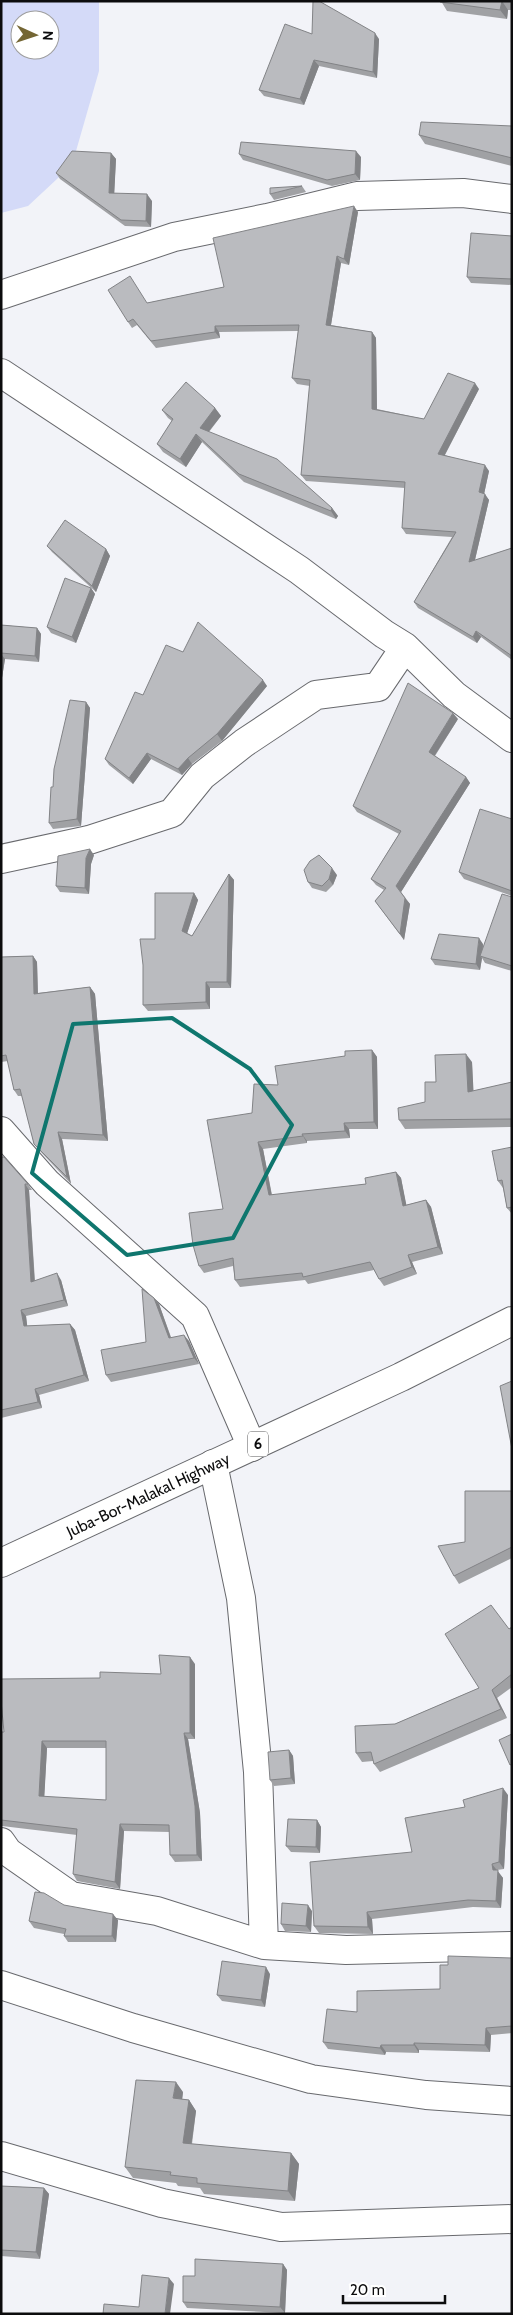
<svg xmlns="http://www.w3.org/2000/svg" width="513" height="2315" viewBox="0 0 513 2315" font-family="Cabin,sans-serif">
  <rect width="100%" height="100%" fill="#f2f3f8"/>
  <!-- green -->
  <path fill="#d4daf8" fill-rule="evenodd" d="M1,1H99V71L72,165L28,206L1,213ZM20,20H50V50H20Z"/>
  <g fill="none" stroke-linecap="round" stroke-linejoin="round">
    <!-- minor casing -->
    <g stroke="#68696d" stroke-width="30">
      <path id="minor" d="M1,295L174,237L267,218L357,196L463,193L512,199
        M1,373L299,570L384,634L405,647L454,695L512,738
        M1,859L89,840L172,813L202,776L244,743L316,695L378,687L405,647
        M1,1131L47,1183L195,1316L252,1447
        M213,1464L241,1598L258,1772L264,1945
        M1,1842L8,1852L71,1896L157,1911L264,1945L346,1950L512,1946
        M1,1985L133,2028L311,2079L426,2095L512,2101
        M1,2156L162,2203L281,2227L512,2219"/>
    </g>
    <!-- primary casing -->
    <g stroke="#68696d" stroke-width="30">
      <g id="primary">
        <path id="s1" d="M1,1563L401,1377L512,1321"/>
      </g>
    </g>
    <!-- minor -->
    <use href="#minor" stroke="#fff" stroke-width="28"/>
    <!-- primary -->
    <use href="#primary" stroke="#fff" stroke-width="28"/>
  </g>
  <!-- wall -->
  <path fill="#a0a1a4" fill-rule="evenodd" d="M441,1H512V10H508L507,19L447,11Z
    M312,34L379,39L377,78L319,66L304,105L264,96L259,90Z
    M512,126V166L425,144L419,135Z
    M111,153L116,159L114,193L152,201L151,227L125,226L60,179L56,173Z
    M239,154L361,157L360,180L332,186L243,160Z
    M302,186L306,192L274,200L270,194Z
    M358,212L349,265L341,263L331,325L372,332L376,338L377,409L424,419L479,389L445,455L489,471L484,494L489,500L475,560L512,548V660L481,637L477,643L418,608L414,602L452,537L406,534L402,528L405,488L306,481L301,475L310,386L297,384L292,378L298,331L219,332L220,338L156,348L137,325L132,328L128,322L147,303L224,287Z
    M512,236V285L471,283L467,277Z
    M215,408L221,416L209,432L332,508L338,516L336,519L244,482L202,442L186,467L163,452L157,444L172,421L168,418L162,410Z
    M47,546L106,549L110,556L96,592L52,552Z
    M91,588L95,594L76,643L51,633L47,627Z
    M1,625L37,628L41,634L39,662L5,659L1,684Z
    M183,652L267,686L222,741L192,764L182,775L151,759L133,784L109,765L105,759L143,695Z
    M86,702L90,708L81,826L53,829L49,823L53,787Z
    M458,719L435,756L466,777L470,783L401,892L410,904L404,940L375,901L384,890L376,885L371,879L399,834L357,812L353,806Z
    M512,819V896L464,879L459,872Z
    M94,855L91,864L89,894L60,892L56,886Z
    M229,874L234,880L231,988H210V1009L148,1011L143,1005L155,939L194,893L198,900L187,933L192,936Z
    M337,875L333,885L326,892L312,888L308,882Z
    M512,897V971L485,963L482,958L480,970L435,965L431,959L483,944V947Z
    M33,956L37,962L38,993L90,987L95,994L108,1141L62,1139L71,1184L39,1150L34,1144L22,1096H18L14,1090L8,1061L1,1062V957Z
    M372,1050L377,1057L378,1129H349L350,1138L307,1141V1143L263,1149L272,1195L366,1184L396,1172L401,1178L406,1205L426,1200L431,1207L443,1254L412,1262L417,1274L384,1286L379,1279L374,1270L308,1284L305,1280L240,1287L235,1280L233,1266L204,1273L199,1266L223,1209L252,1113L278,1085L345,1056Z
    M472,1062L473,1091L512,1082V1127L405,1129L399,1120L425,1102L436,1082Z
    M512,1147V1214L507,1208L503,1188L498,1181Z
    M1,1157L28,1184L32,1190H29L35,1281L61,1280L68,1306L26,1316L27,1326L70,1324L75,1330L89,1381L39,1395L42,1408L1,1418Z
    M154,1298L159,1304L171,1337L189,1341L199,1364L111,1382L106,1375L146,1342Z
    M512,1491V1558L459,1584L454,1576L465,1542Z
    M512,1627V1687L497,1698L507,1718L380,1772L374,1764L373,1761L362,1762L356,1753L395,1724L479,1688L509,1629Z
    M195,1664V1739H188L200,1813L202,1861L175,1862L170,1855V1832L124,1831L120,1889L77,1881L73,1874L77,1835L2,1826L1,1732H4L100,1678L161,1674ZM47,1748H106V1800L44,1797Z
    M289,1750L293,1756L295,1784L274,1786L270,1780Z
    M508,1795L504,1869L497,1870L503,1878L501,1908L473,1907L372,1919L373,1934L319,1933L314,1926L412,1852L465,1807Z
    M317,1820L321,1827L320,1853L291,1852L286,1846Z
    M64,1905L118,1920L116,1942H68L64,1936V1934L34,1928L29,1921Z
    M312,1911L311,1932L285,1931L281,1924Z
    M512,1958V2033L491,2035L490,2052L419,2050V2053L386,2052L385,2055L328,2049L323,2042L357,2012L440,1989L448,1965Z
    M270,1974L265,2007L222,2001L217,1995Z
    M183,2092L182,2099L189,2100L196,2111L192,2144L291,2153L299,2164L295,2201L204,2194L200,2188L178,2186L176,2183L133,2178L125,2167Z
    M1,2186L44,2188L49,2194L40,2259L1,2256Z
    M283,2264L287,2270L285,2313L187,2308L183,2302L195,2276Z"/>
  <!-- shaded-wall -->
  <path fill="#828386" d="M502,1L508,10L507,19L500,10Z
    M375,33L379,39L377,78L373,72Z
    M314,60L319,66L304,105L300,99Z
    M356,151L361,157L360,180L355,174Z
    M111,153L116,159L114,199L109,193Z
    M147,194L152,201L151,227L146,221Z
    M354,206L358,212L349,265L344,259Z
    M337,256L341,263L330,331L326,325Z
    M215,326L219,332L220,338L215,332Z
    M372,332L376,338L377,415L372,409Z
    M475,383L479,389L442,460L438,454Z
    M215,408L221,416L205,436L200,428Z
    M196,434L202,442L186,467L180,459Z
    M485,465L489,471L483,499L479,492Z
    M485,494L489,500L473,568L469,562Z
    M332,508L338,516L336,519L331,511Z
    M106,549L110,556L96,592L92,586Z
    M91,588L95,594L76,643L72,637Z
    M37,628L41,634L39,662L35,656Z
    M476,631L481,637L477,643L473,637Z
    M1,654L5,659L1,684Z
    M263,680L267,686L222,741L217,734Z
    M86,702L90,708L81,826L77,819Z
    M453,713L458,719L433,758L429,752Z
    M147,753L151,759L133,784L129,778Z
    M188,758L192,764L182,775L178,769Z
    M466,777L470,783L401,892L396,886Z
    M90,849L94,855L91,864L89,894L85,888L86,858Z
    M332,868L337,875L333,885L329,879Z
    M229,874L234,880L231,988L227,982Z
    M194,893L198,900L186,937L182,931Z
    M405,898L410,904L404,940L400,934Z
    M479,938L483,944L482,956H480L482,958L480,970L476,964Z
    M33,956L37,962L38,1000L34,994Z
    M206,982L210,988V1009L206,1002Z
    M90,987L95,994L108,1141L103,1135Z
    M372,1050L377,1057L378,1129L374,1122Z
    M466,1054L472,1062L474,1100L468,1092Z
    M344,1123L349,1129L350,1138L345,1131Z
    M58,1132L62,1139L71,1184L67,1177Z
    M302,1134L307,1141V1143L303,1136Z
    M258,1142L263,1149L273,1202L269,1195Z
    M396,1172L401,1178L408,1213L403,1206Z
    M25,1184L29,1190L35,1288L31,1282Z
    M426,1200L431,1207L443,1254L438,1247Z
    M408,1255L412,1262L417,1274L412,1267Z
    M57,1273L61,1280L68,1306L64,1300Z
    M154,1298L159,1304L173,1344L169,1338Z
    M21,1310L26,1316L28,1332L24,1326Z
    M70,1324L75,1330L89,1381L84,1375Z
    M184,1335L189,1341L199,1364L194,1358Z
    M35,1389L39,1395L42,1408L38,1402Z
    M190,1657L195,1664V1739L190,1733Z
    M492,1690L497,1698L507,1718L501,1709Z
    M184,1733L188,1739L200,1813L202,1861L197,1855Z
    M42,1741L47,1748L44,1803L39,1796Z
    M289,1750L293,1756L295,1784L291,1778Z
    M503,1788L508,1795L504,1869L499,1862Z
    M317,1820L321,1827L320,1853L316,1847Z
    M120,1824L124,1831L120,1889L115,1882Z
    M492,1864L503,1878L501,1908L496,1901Z
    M308,1905L312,1911L311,1932L306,1926Z
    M367,1912L372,1919L373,1934L368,1927Z
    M113,1914L118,1920L116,1942L112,1936Z
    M266,1967L270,1974L265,2007L261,2000Z
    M486,2028L491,2035L490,2052L485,2045Z
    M414,2043L419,2050V2053L414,2045Z
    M381,2045L386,2052L385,2055L380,2048Z
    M176,2082L183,2092L181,2109L173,2098Z
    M189,2100L196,2111L190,2154L183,2143Z
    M291,2153L299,2164L295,2201L288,2191Z
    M44,2188L49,2194L40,2259L36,2252Z
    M283,2264L287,2270L285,2313L280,2307Z
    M169,2278L174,2284L170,2314H165Z"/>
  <!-- building -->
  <path fill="#babbbf" stroke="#828386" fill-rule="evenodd" d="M313,1H319L375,33L373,72L314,60L300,99L259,90L285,24L312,34Z
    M441,1H502L500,10L440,2Z
    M421,122L512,126V158L419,135Z
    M241,142L356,151L355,174L327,180L239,154Z
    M72,151L111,153L109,193L147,194L146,221L121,220L56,173Z
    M302,186L270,194V188Z
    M354,206L344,259L337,256L326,325L372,332V409L424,419L448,373L475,383L438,454L485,465L479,492L485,494L469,562L512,548V656L476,631L473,637L414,602L456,532L402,528L405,482L301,475L310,380L292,378L299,325L215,326V332L151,341L133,319L128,322L108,290L130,276L147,303L224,287L213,238Z
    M471,233L512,236V279L467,277Z
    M186,382L215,408L200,428L277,459L332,508L331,511L239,474L196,434L180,459L157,444L173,419L162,410Z
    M65,520L106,549L92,586L47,546Z
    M65,578L91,588L72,637L47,627Z
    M198,622L263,680L217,734L188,758L178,769L147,753L129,778L105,759L135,692L143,695L166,645L183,652Z
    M1,625L37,628L35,656L1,653Z
    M408,683L453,713L429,752L466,777L396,886L405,898L400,934L375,901L386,888L371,879L401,831L353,806Z
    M70,700L86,702L77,819L49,823L51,787H53L54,769Z
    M480,809L512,819V891L459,872Z
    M90,849L86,858L85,888L56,886L58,856Z
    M319,855L332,868L329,879L322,886L308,882L304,870L310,861Z
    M229,874L227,982H206V1002L143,1005V965L140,939H155V893H194L182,931L192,936Z
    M502,894L512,897V966L480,956Z
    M439,934L479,938L476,964L431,959Z
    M33,956L34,994L90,987L103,1135L58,1132L67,1177L34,1144L20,1089L14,1090L6,1055L1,1056V957Z
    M372,1050L374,1122L344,1123L345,1131L302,1134L303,1136L258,1142L269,1195L366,1184L365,1178L396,1172L403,1206L426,1200L438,1247L408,1255L412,1267L379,1279L370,1262L303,1277L302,1273L235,1280L233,1258L199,1266L193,1245L189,1213L223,1209L207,1120L252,1113L254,1084L278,1085L275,1066L345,1056V1051Z
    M466,1054L468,1092L512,1082V1119L399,1120L398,1108L425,1102V1082H436L435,1055Z
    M512,1147V1207L507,1208L502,1180L498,1181L492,1151Z
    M1,1157H4L28,1184H25L31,1282L57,1273L64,1300L21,1310L24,1326L70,1324L84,1375L35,1389L38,1402L1,1410Z
    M142,1289L154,1298L169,1338L184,1335L194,1358L106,1375L101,1350L146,1342Z
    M512,1381V1449L500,1386Z
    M465,1491H512V1547L454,1576L438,1546L465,1542Z
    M491,1605L509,1629L512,1627V1674L492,1690L501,1709L374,1764L371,1752L356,1753L355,1726L395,1724L479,1688L445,1634Z
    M159,1655L190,1657V1733H184L195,1806L197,1855H170L169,1825L120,1824L115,1882L73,1874L77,1829L1,1820V1732H4L1,1701V1679L100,1678V1672L161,1674ZM42,1741H106V1800L39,1796Z
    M512,1734V1764L510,1765L499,1740Z
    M289,1750L291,1778L270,1780L268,1752Z
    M503,1788L499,1862L492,1864L493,1870H498L496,1901L468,1900L367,1912L368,1927L314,1926L310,1862L412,1852L405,1818L465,1807L463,1800Z
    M288,1819L317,1820L316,1847L286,1846Z
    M35,1892L44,1893L64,1905L113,1914L112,1936H64L66,1929L29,1921Z
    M282,1903L308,1905L306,1926L281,1924Z
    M448,1956L512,1958V2026L486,2028L485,2045L414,2043V2045H381L380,2048L323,2042L327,2009L357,2012V1991L440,1989V1965H448Z
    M222,1961L266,1967L261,2000L217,1995Z
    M136,2080L176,2082L173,2098L189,2100L183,2143L291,2153L288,2191L197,2183V2178L170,2175L171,2172L125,2167Z
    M1,2186L44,2188L36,2252L1,2250Z
    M195,2259L283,2264L280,2307L183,2302V2276H195Z
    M142,2275L169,2278L165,2314H103L104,2304L139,2307Z"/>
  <!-- marked area -->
  <path fill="none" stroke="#0f766e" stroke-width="4" stroke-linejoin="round" d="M172,1018L250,1069L292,1125L233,1238L127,1255L32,1173L73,1024Z"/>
  <g text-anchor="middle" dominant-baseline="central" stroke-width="4" stroke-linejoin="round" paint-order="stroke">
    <!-- shield labels -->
    <rect fill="#fff" stroke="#555556" stroke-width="1" x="248" y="1431.5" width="20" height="25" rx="4"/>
    <g font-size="15" font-weight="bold" fill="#0c0c0d">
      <text x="258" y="1444">6</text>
    </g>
    <!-- street labels -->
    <g font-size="16" fill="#0c0c0d" stroke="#fff">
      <text stroke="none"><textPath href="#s1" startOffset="162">Juba-Bor-Malakal Highway</textPath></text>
    </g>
  </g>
  <!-- border -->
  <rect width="513" height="2315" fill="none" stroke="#0c0c0d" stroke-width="5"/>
  <!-- north arrow -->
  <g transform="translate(35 35) rotate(93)"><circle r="24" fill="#ffffff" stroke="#9e9e9e"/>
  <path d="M0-4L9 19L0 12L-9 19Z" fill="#746634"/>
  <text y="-8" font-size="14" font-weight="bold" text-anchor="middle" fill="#0c0c0d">N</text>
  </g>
  <!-- scale -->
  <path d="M343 2295v8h102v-8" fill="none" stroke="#0c0c0d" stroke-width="2.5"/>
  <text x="350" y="2295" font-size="15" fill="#0c0c0d" stroke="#ffffff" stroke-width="4" paint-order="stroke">20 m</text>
</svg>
